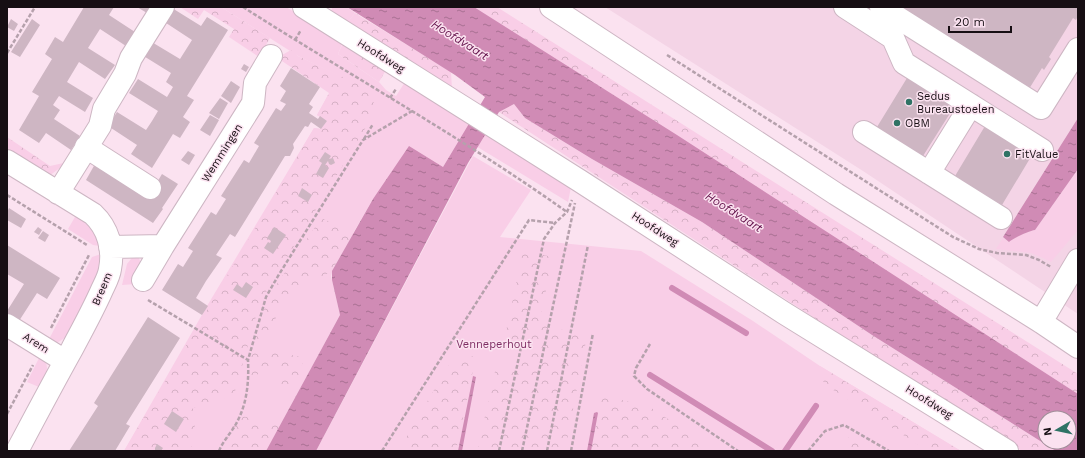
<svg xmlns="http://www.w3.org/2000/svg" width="1085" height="458" viewBox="0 0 1085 458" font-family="'Work Sans',sans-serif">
  <defs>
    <pattern id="forest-crowns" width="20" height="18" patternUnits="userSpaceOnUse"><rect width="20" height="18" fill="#f9cee7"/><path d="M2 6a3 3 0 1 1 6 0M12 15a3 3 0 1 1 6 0" fill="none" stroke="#d5b0c5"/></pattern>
    <pattern id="water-ripples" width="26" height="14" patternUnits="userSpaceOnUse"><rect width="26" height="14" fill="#d08bb5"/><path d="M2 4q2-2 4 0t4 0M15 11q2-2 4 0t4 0" fill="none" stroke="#a87092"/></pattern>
  </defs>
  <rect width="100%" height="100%" fill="#fbe2f0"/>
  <!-- built -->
  <path fill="#f4d4e6" d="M605,7H1078V314L863,171Z"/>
  <!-- green -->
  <path fill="#f9cee7" d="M221,7H286L343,42L338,54L379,82L386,90L396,96L405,82L571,187L568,202L461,137L443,167L373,199L334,266L331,276L332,280L340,315L266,451H124L207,306L314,128L321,129L327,121L317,115L339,76L298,56Z
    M333,7H347L355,13L347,23L331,10Z
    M473,156L531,190L500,237L641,251L753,321L820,366L961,451H316Z
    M1078,169V230L1051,262L1043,258L1031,253L996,249L1003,238L1009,242C1013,237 1029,231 1035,230Z
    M75,217H78C89,225 95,233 100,246L93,245L68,229Z
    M101,254C102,277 77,316 66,337L57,343H47L92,257Z
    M135,254C145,261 139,274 136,284L122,285L127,264Z
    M40,356C53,366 45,376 39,387L27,382Z"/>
  <!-- forest -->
  <path fill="url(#forest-crowns)" d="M180,7H221L270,38L259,57L229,37L234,29L204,10L198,19Z
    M473,7H497L1078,374V394Z
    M355,13L451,72L452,89L347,23Z
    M342,45L386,70L379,82L338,54Z
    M291,50L298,56L366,88L377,109L260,302L234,395L193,408L195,425L191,451H124L314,128L321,129L327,121L317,115L329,93L279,59L282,55Z
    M514,104L525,118L592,159L702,222L872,335L1056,451H1022L908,379L499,112Z
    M7,137L50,166L68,162L49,176L7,149Z
    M321,218L354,233L332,271L288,294L260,349L307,358L299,368L300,382L293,388L277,383L292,375L284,366L246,378L253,346L265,306L275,287Z
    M523,251L553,257L539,324L587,336L565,451H477L496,367L521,366L524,349L504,341Z
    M476,356L456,451H398L453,358Z
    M820,366L961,451H928L824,384Z
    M602,395L650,407L716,451H591Z
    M235,414L280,426L266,451H223Z
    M849,437L870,451H835Z"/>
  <!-- water -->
  <path fill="url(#water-ripples)" fill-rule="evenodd" d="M347,7H474L677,135L1078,394V451H1056L872,335L702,222L592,159L525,118L514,104L499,112L468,163L316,451H266L340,315L332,280V271L373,199L409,146L443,167L485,97L455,75ZM1045,418H1069V442H1045Z
    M1078,118V169L1035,230C1029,231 1013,238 1009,242L1003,237Z
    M473,376L476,377L462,451H458Z
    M597,412L598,413L591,451H587L594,413Z"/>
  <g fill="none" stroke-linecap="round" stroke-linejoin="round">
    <!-- stream -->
    <path stroke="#d08bb5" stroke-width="6" d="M672,288L746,333
      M650,375L772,451
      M785,451L816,406"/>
  </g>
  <!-- building -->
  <path fill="#ceb6c3" d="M84,7H114L109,15L135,32L126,46L100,29L88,48L115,65L105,79L79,62L67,82L93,98L85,112L59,96L53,105L60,110L54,119L80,136L71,150L46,133L39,143L19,130L39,96L32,92L52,59L45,54L55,37L63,42Z
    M137,7H151L147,13Z
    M897,7H1078V16L1076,20L1073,18L1049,57L1051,59L1044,70L1042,68L1029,89Z
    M172,8L201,26L207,17L228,30L187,96L194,100L183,117L190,122L180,138L173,134L152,168L131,154L137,145L108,126L117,112L146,130L152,121L158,111L129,93L138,79L167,97L173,87L166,82L171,73L142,55L150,41L180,59L192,40L163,21Z
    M11,19L18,24L14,31L7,27Z
    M32,19L40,25L20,57L11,52Z
    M244,64L249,67L246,72L241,69Z
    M291,68L320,87L309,104L313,107L309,113L318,119L320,116L327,121L321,129L311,122L308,127L305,126L293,144L294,148L290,156H285L235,237L230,234L216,255L222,258L206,281L196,298L208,306L202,315L162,290L178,264L183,267L193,251L188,248L211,212L216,215L226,199L221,196L244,160L249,163L259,146L254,143L276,108L281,111L286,104L280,101L286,91L280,86Z
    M907,78L954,107L923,156L877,127Z
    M231,81L240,87L231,103L221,96Z
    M220,98L228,103L219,119L209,113Z
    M210,115L219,120L210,136L200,130Z
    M985,126L1032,155L1002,205L955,176Z
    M188,151L195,155L189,165L181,160Z
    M325,152L331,156L329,159L333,158L335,163L331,165L329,164L328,161L325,165L329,168L323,178L316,174L322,163L319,161Z
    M95,164L153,189L162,174L178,184L162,208L163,209L153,223L86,180Z
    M302,188L312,195L308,202L298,196Z
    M9,208L26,219L21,228L7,220V212Z
    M38,227L42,230L39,235L34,232Z
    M274,227L286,235L273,254L264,248L268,242L270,243L271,241L267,238Z
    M43,231L49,235L45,242L38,238Z
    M7,245L60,278L47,299L37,293L19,321L7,313V311L24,284L7,274Z
    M246,282L253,287L246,298L233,290L237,284L242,288Z
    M148,317L180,338L126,424L130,426L115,451H69L98,406L94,403Z
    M172,411L184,419L176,432L164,424Z
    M157,444L163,448L161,451H155V448Z"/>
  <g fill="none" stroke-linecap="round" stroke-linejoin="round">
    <!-- minor casing -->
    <g stroke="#cdb6c3" stroke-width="24">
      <path id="minor" d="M304,7L580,181L784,313L1007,451
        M551,7L836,194L1041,322L1078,347
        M845,7L893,38L904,63L1042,150
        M881,7L1041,108L1078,49
        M864,132L1001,218
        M86,147L150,188
        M7,161L93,214C108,228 114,249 110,269C109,277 104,285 101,292C92,312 82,330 72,349C53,383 35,417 17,451
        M929,173L971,105
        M58,193L100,126L104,109L125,74L131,58L163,7
        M110,247L163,246L253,103L255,83L271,56
        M143,280L163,246
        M1041,322L1078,260
        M7,325L65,361"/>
    </g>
    <!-- path -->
    <path stroke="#b5a1ac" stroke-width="2.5" stroke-dasharray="4 2" stroke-linecap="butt" d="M243,7C351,76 463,138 567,212
      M295,40L301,30
      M7,53L35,7
      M667,55L953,237L979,249L997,253L1026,255L1039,260L1051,267
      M390,98L396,89
      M364,139L373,124
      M7,195L87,245
      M148,300L248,360L266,297L278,276L363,140L412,111
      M51,328L89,255
      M650,344L636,368L634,376L647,389L738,451
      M7,414L33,365
      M219,451C223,441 231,433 236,424C247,404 249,383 248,360
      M382,451L529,220L555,223
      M499,451L544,239L555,223L567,212L572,200
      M522,451L575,203
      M547,451L588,245
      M571,451L593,333
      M808,451L825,431L844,425L889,451"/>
    <!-- minor -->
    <use href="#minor" stroke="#fff" stroke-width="22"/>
  </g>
  <!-- markers -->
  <g fill="#2f7365" stroke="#fbe2f0" stroke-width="1.5">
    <circle cx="909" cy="102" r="4"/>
    <circle cx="897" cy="123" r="4"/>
    <circle cx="1007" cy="154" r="4"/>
  </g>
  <g text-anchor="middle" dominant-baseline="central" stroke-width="3" stroke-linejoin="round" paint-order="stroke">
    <!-- street labels -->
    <g font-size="11" fill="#160e13" stroke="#fbe2f0">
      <text transform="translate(381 56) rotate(32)">Hoofdweg</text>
      <text transform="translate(222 153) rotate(-58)">Wemmingen</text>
      <text transform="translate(655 229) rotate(33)">Hoofdweg</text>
      <text transform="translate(102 289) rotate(-67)">Breem</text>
      <text transform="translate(36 343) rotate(32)">Arem</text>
      <text transform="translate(929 402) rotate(32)">Hoofdweg</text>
    </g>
    <!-- poi labels -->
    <g font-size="11" fill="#160e13" stroke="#fbe2f0" text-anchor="start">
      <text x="917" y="96">Sedus<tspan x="917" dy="13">Bureaustoelen</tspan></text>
      <text x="905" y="123">OBM</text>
      <text x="1015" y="154">FitValue</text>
    </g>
    <!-- park labels -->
    <g font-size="11" fill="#7e2d63" stroke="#fbe2f0">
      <text x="494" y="344">Venneperhout</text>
    </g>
    <!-- water labels -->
    <g font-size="12" font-style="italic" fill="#65144d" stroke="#fbe2f0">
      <text transform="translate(460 40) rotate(32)">Hoofdvaart</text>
      <text transform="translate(734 212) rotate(32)">Hoofdvaart</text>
    </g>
  </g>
  <!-- border -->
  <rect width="1085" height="458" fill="none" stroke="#160e13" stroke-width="16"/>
  <!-- north arrow -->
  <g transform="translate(1057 430) rotate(261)"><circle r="19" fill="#fbe2f0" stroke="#9f8d98"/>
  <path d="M0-3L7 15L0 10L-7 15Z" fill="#2f7365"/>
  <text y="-6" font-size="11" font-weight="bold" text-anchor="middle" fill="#160e13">N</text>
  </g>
  <!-- scale -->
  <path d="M949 26v6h62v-6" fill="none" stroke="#160e13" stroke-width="2"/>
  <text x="955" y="26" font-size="12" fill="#160e13" stroke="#fbe2f0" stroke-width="3" paint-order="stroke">20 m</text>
</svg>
